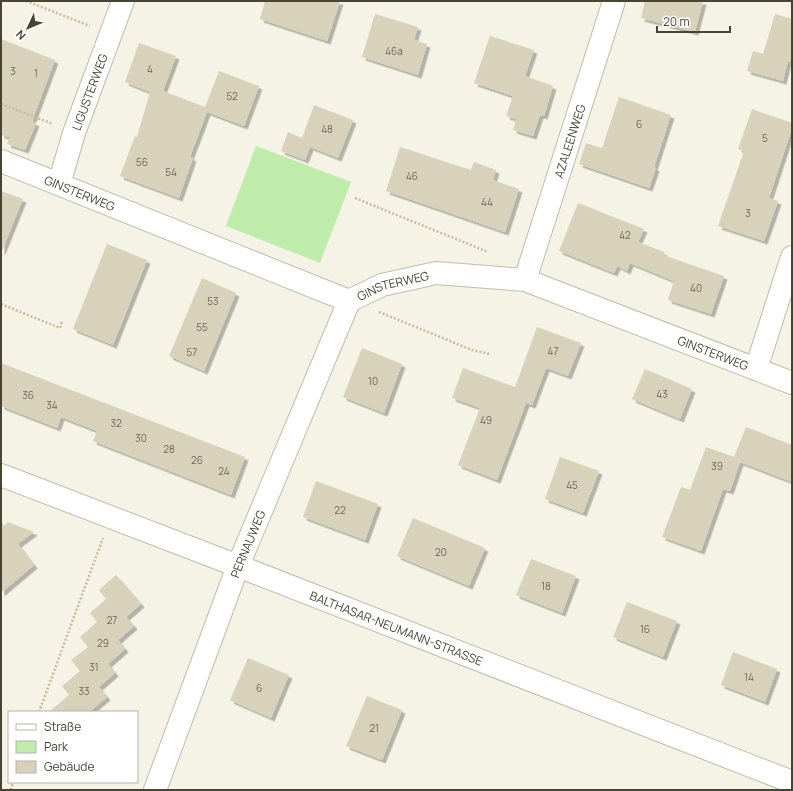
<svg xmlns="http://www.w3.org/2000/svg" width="793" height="791" viewBox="0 0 793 791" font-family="Manrope,sans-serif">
  <defs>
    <filter id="shadow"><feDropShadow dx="3.5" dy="3.5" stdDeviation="0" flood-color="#0004"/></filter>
  </defs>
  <rect width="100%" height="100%" fill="#f4f3e5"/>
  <!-- green -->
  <path fill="#bfecaa" d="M256,146L351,182L320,263L226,226Z"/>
  <!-- building -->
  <path fill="#d7d2b9" filter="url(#shadow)" d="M265,1H340L327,41L260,19Z
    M645,1H703L695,32L641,18Z
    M375,14L418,27L414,40L427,44L418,75L362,57Z
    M775,14L792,19V62L788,61L783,81L747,71L753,51L763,54Z
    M490,36L534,50L525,76L553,86L544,116L540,115L533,136L513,130L516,119L506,116L513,96L474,83Z
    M1,39L55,60L32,121L36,123L25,150L7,144L10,137L1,135Z
    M139,43L176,56L163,91L205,107L219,71L259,86L244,126L207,112L190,157L193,158L179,198L120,176L135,136L137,137L150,92L125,82Z
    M619,97L671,115L654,167L656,168L649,188L579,164L586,143L602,148Z
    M314,105L353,120L338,158L310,147L305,160L281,151L288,132L302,138Z
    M752,109L792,123V128L769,198L778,201L764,241L718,226L744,151L738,149Z
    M400,147L471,170L474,162L496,170L493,180L519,189L505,232L386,191Z
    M1,191L23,199L2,251H1Z
    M578,203L644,229L638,242L664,252L663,255L724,276L711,314L668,300L674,281L630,263L627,271L617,266L614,273L559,251Z
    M107,244L147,260L113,345L73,329Z
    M202,278L236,293L204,371L169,356Z
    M537,327L581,343L568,376L546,368L532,405L526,403L497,480L458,465L480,408L452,398L463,368L515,387Z
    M362,348L402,364L384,413L343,397Z
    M1,363L245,457L231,495L93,441L97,431L61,417L57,428L1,406Z
    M645,369L692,389L680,419L632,399Z
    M746,427L792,445V482L740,462L730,491L723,489L701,551L662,537L681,487L690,490L706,447L734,457Z
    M560,457L599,471L583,513L545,499Z
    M316,481L378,504L365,540L303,517Z
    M413,518L485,548L469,586L397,556Z
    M1,521L4,526L8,522L34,532L18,544L34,565L1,593Z
    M531,559L576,576L562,613L516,595Z
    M116,575L141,604L126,617L134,626L118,640L125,649L108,664L115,673L99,687L107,697L89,712H49L69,695L62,686L80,671L71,660L88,647L80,637L97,622L90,613L106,599L99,590Z
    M627,602L677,621L663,657L613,637Z
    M733,652L777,669L765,702L721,685Z
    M248,658L289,675L271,718L230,700Z
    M367,696L402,710L382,760L346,746Z"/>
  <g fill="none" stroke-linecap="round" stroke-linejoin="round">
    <!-- minor casing -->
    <g stroke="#c0bea7" stroke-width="24">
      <g id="minor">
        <path id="s1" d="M1,161L349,301L382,285L436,273L525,280L792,383"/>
        <path id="s2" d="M59,184L74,133L123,1"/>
        <path id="s3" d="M525,280L614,1"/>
        <path d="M756,369L792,257"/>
        <path id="s4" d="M1,475L238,566L792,782"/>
        <path id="s5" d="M155,790L238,566L349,301"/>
      </g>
    </g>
    <!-- path -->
    <path stroke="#c3be97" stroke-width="2.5" stroke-dasharray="2 2" stroke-linecap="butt" d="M26,1L90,26
      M1,104L53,124
      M355,198L488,252
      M1,304L60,328L62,322
      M379,312L472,350L490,354
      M39,712L103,538
      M11,790L13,782"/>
    <!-- minor -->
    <use href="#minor" stroke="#fff" stroke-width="22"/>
  </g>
  <g text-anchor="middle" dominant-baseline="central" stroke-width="3.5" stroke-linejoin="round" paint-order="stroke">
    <!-- number labels -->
    <g font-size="10" fill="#6b6855">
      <text x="394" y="51">46a</text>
      <text x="150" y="69">4</text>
      <text x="13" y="71">3</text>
      <text x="36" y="73">1</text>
      <text x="232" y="96">52</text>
      <text x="639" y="124">6</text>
      <text x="327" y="129">48</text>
      <text x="765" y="138">5</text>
      <text x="142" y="162">56</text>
      <text x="171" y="172">54</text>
      <text x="412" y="176">46</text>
      <text x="487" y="202">44</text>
      <text x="748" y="213">3</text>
      <text x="625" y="235">42</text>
      <text x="696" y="288">40</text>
      <text x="213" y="301">53</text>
      <text x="202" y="327">55</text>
      <text x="553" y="351">47</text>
      <text x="192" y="352">57</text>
      <text x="373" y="381">10</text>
      <text x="662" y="394">43</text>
      <text x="28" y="395">36</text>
      <text x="52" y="405">34</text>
      <text x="486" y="420">49</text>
      <text x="116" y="423">32</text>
      <text x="141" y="438">30</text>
      <text x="169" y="449">28</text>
      <text x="197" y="460">26</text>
      <text x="717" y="466">39</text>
      <text x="224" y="471">24</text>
      <text x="572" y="485">45</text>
      <text x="340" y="510">22</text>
      <text x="441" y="552">20</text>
      <text x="546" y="586">18</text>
      <text x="112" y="620">27</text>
      <text x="645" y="629">16</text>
      <text x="103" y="643">29</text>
      <text x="94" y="667">31</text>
      <text x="749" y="677">14</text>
      <text x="259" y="688">6</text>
      <text x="84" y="691">33</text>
      <text x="374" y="728">21</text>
    </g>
    <!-- street labels -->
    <g font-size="12" fill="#474434" stroke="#fff">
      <text stroke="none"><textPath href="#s2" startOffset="97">LIGUSTERWEG</textPath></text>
      <text stroke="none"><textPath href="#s3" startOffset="146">AZALEENWEG</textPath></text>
      <text stroke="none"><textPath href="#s1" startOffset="85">GINSTERWEG</textPath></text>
      <text stroke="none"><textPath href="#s1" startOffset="422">GINSTERWEG</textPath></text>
      <text stroke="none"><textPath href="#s1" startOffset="758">GINSTERWEG</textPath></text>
      <text stroke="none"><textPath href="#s5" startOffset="263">PERNAUWEG</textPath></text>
      <text stroke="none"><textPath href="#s4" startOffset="424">BALTHASAR-NEUMANN-STRASSE</textPath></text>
    </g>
  </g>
  <!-- border -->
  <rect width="793" height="791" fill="none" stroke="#474434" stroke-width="4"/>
  <!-- legend -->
  <rect x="8" y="711" width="130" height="72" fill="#ffffff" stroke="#b5b4ae"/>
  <rect x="16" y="724" width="20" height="6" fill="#ffffff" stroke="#b5b4ae"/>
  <text x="44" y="731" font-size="12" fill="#474434">Straße</text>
  <rect x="16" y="741" width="20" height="12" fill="#bfecaa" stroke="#b5b4ae"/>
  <text x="44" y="751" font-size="12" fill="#474434">Park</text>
  <rect x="16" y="761" width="20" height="12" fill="#d7d2b9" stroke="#b5b4ae"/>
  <text x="44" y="771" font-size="12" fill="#474434">Gebäude</text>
  <!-- north arrow -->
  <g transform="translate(28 28) rotate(226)" stroke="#ffffff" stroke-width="3" paint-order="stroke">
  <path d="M0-3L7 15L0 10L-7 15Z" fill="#474434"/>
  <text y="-6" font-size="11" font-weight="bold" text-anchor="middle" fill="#474434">N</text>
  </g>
  <!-- scale -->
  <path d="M657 26v6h73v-6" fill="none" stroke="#474434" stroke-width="2"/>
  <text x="663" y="26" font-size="12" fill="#474434" stroke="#ffffff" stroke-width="3" paint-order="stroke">20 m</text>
</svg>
